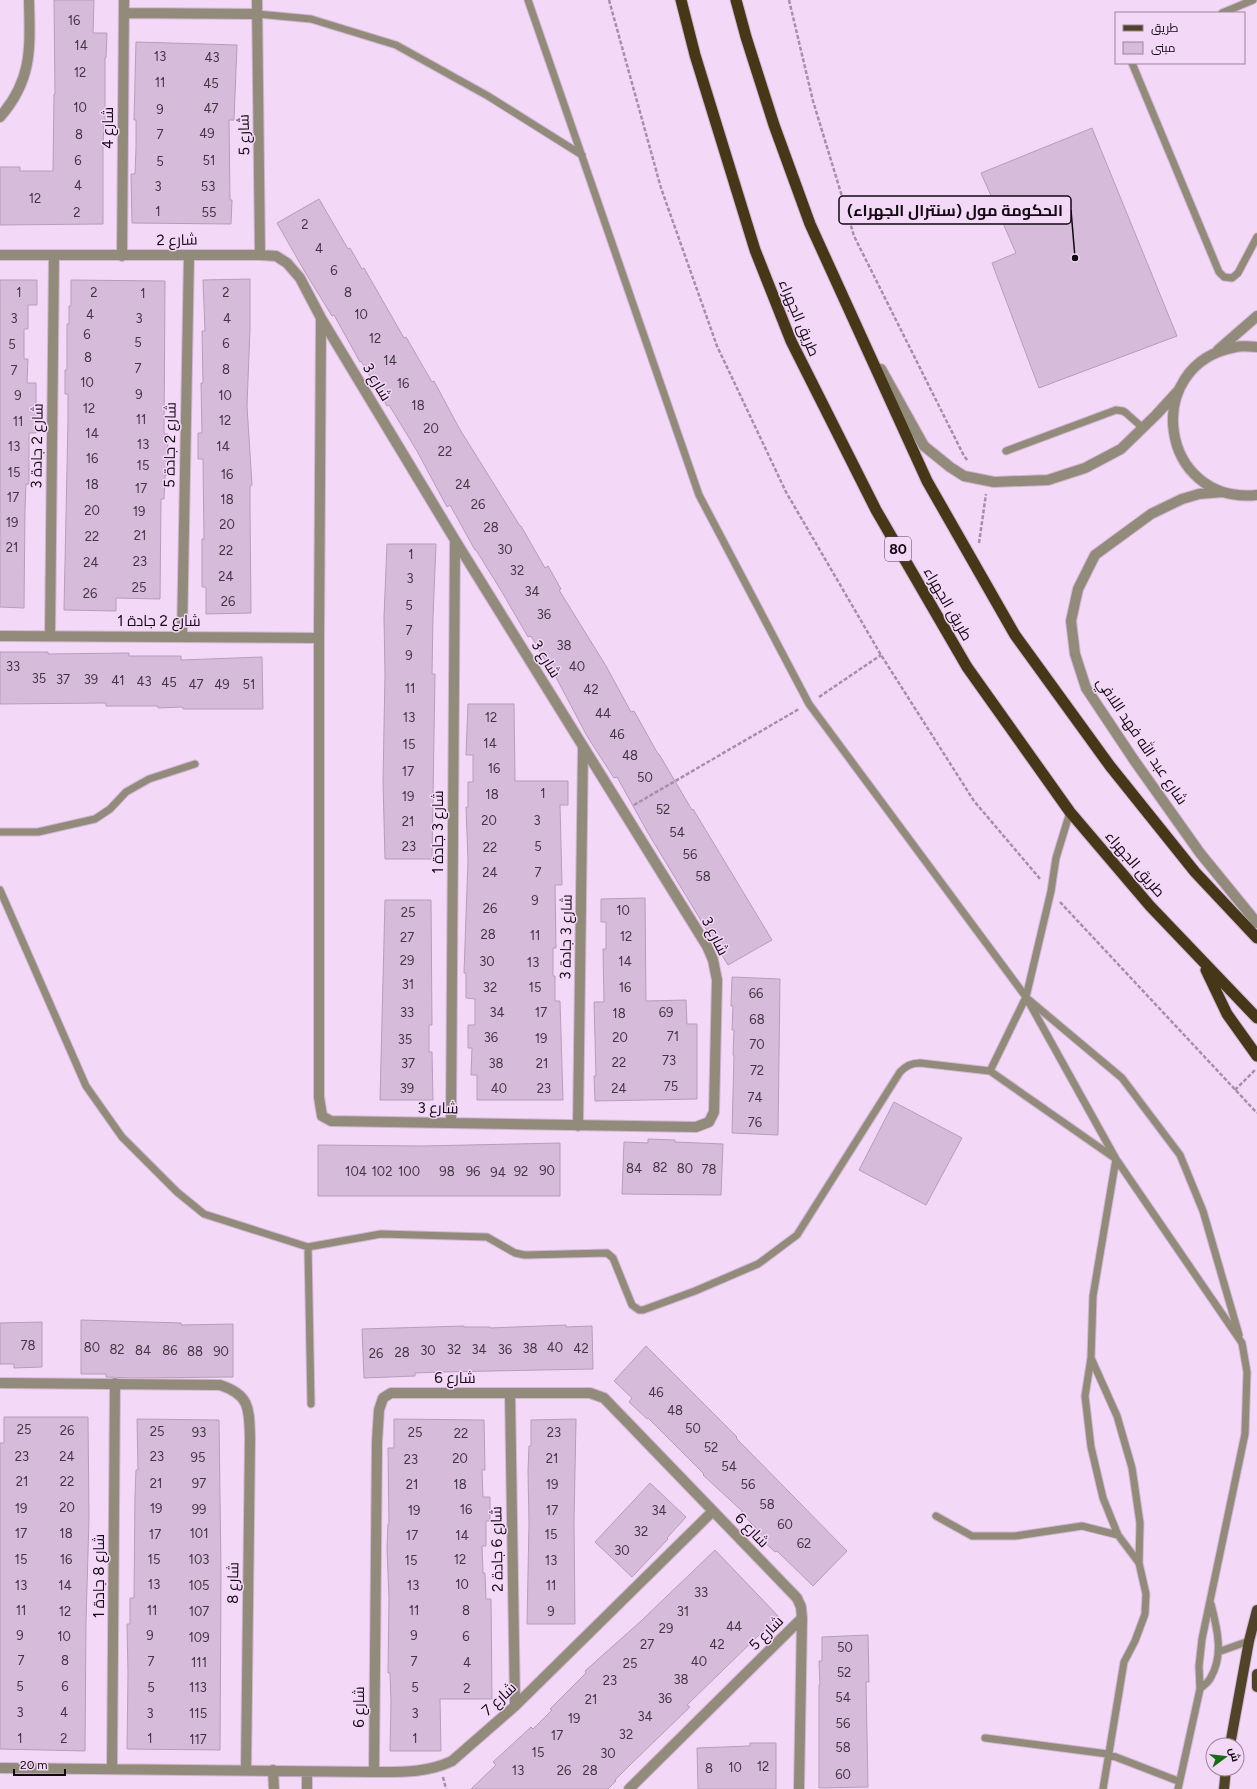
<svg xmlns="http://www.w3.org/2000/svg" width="1257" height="1789" viewBox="0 0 1257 1789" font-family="Figtree,Cairo,sans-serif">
  <rect width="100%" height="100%" fill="#f4d8f7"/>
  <!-- building -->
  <path fill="#d7bbda" stroke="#b89dbb" d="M54,0H94L93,33H107L106,58H105V120H104L103,146V224L0,225V167H20V171H53L54,94H55Z
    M136,42L237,45L234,120H229L230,200H232L231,224L132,223L131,174H135L136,148V120H134Z
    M1092,128L1177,336L1039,388L992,263L1016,253L981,173Z
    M319,199L348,249L350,248L362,269L364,268L404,338L406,337L432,382L434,381L459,428L520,526H521L545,568L548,566L561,589L559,590L606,666L631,712L634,711L658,754H659L692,810L693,809L772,940L728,965L648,833L617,777L614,778L587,736L550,666L549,667L531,636L528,637L502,592L476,550H475L450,505L447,507L417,451L389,405L387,406L361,361L360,362L334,315L332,316L305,272L277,223Z
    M250,279V329L247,406L252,485L250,486V509L251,613L206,614V587H202V539H204L203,459H198V433H202L201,383H203L202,331H205L203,280Z
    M0,280H37V305H28V329H24V359H28L27,383H36V433H29V484H26L25,508L24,608L0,607Z
    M71,280L165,281L164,434H168L167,475H165L164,499H161L160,599L116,598V611L64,610L68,420V394H65V370H67V324H69V306H71Z
    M387,544H436L433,617L432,674H435L432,859H385L383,782L385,674L384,617Z
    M0,652H48V654L129,653V656H181V660L262,657L263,709H183V707L158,708V706H106V703L0,704Z
    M468,704H514L515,781H568V805H560L562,885H555L556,948H553V976H555V1001H560L563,1100H477V1075H471L472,1048H468V1025H475V999L466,998V973H464L468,860L466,807H468V782H473V755H466Z
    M645,898L646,1001L686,1000L687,1024H697V1099L595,1101L594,1076H596L594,1002H604L603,949H606V922H601V899Z
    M385,900H431L432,1025H429V1052H432L433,1100H380Z
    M732,977L780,979L778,1135L732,1133L734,1055H733L734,1030H732L733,1006H731Z
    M894,1102L962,1138L926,1205L859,1170Z
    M648,1139L675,1140V1142L723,1144L721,1195L622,1194L624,1142L648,1143Z
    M560,1143V1196H318V1145L422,1146Z
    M81,1320L181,1323V1325L233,1324V1377L131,1378L106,1377V1374H81Z
    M42,1322V1367L14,1368V1364H0V1323Z
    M566,1325V1327L592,1326L593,1369L441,1372L415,1373V1376L364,1378L362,1329L464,1326V1327H490V1328Z
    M646,1346L737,1437L736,1438L847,1551L813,1586L777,1551L775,1552L757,1535L760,1532L741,1513L742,1511L703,1475L704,1474L648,1418L647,1419L629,1402L632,1398L614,1381Z
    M4,1417H88L89,1519L86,1622L85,1751L0,1749V1443H4Z
    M137,1419L219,1420L221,1573L220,1750L127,1749L128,1673L127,1624H130V1598H134L135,1496L136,1470H138Z
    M394,1419L484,1420L485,1470H482L483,1497H490V1521H486V1546H482L483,1573H485L486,1599H491L492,1699H440L441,1751H390L391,1702L390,1673H388L389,1598L387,1548L388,1524H389L388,1448H394Z
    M576,1419L574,1521L575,1624H527L529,1523L528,1472L529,1446H531V1420Z
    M650,1483L686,1517L667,1538L668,1539L632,1577L595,1542Z
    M715,1550L779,1617L760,1634L687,1705L690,1707L633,1762L615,1780L616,1781L608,1789H471L496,1765L493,1762L531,1727L533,1729L552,1710L550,1709L586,1673L585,1671L641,1621Z
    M868,1635L869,1682H866L868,1787L819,1788V1685H820L819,1661H822V1637Z
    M750,1743H776V1789H698L697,1748L750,1746Z"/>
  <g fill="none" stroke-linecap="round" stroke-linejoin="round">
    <!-- service casing -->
    <g stroke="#d0b7d2" stroke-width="9">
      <path id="service" d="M528,0L699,495L809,704L1026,997L1116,1159L1242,1343L1247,1372L1245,1434L1202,1639L1199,1666L1200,1689L1178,1789
        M1222,13L1253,0
        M257,14L311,19L396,45L488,96L582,155
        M1132,63L1219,272L1224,277L1232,278L1238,273L1257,237
        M1006,451L1116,410L1123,411L1126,413L1143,428
        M0,832H38L95,819L110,809L126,792L149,779L195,764
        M0,890L86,1086L122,1137L177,1192L204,1214L308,1247L381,1234L487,1237L515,1253L525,1255L607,1253L613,1258L632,1305L639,1310H643L695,1291L758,1264L797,1235L900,1072C906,1066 911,1063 920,1063L990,1071L1116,1159L1093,1296L1091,1358L1117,1416L1132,1468L1140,1523L1139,1563L1146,1594L1145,1614L1135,1641L1124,1662L1103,1789
        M1029,1000L1122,1078L1180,1155L1203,1211L1239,1335
        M990,1071L1026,997L1051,891L1056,858L1070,812
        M308,1247L311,1404
        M1091,1358L1085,1396L1091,1447L1103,1498L1118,1535L1139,1563
        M936,1516L972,1536H1015L1082,1526L1118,1535
        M1218,1652L1249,1641
        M1200,1689C1204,1685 1209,1682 1211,1677C1224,1655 1217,1628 1211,1604
        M985,1738L1108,1754L1178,1781"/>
    </g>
    <!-- minor casing -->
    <g stroke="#d0b7d2" stroke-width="12">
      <path id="minor" d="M257,0L260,255
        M124,13L257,14
        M0,117C33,79 30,48 29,0
        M0,255H260L276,256L287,263L300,278L321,318L455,540L707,946L713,960L717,980L714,1112L709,1122L696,1127L331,1121L322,1116L319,1097V638L321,318
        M122,256L124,0
        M0,636L319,638
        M50,636L54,255
        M182,636L189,255
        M451,1123L455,540
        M578,1126L583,748
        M0,1383L220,1385C251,1395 249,1410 250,1438L246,1770
        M510,1393L515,1706
        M0,1768L374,1772C401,1772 427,1773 452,1761L515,1706L713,1511
        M112,1769L115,1383
        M273,1770L274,1789
        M307,1772V1789
        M374,1772L377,1442L379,1410L383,1398L391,1393H590L604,1398L797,1598L801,1607L802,1618L799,1789
        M629,1789L802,1618"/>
    </g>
    <!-- tertiary casing -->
    <g stroke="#d0b7d2" stroke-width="12">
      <path id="tertiary" d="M1257,347C1250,347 1242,345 1236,347C1140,364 1159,505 1257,495
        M1218,350L1257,316
        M881,369L924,446L950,467L964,476L994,482L1048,480L1085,468L1121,449L1156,415L1178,391
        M1222,492L1199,494L1182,499L1151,514L1095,555L1078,589L1071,621L1075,654L1086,688L1134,760L1200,853L1257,923"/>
    </g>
    <!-- primary casing -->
    <g stroke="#d0b7d2" stroke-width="12">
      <path id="primary" d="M1257,1674V1687
        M1230,1745L1249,1641L1257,1610
        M1224,1789L1226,1769"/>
    </g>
    <!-- trunk casing -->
    <g stroke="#d0b7d2" stroke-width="13">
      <path id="trunk" d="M681,0L695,55L755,250L791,341L876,510L967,667L1070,812L1150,906L1257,1018
        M736,0L746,37L774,125L810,224L927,481L1015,635L1110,766L1195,872L1257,938
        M1206,970L1227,1014L1257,1056"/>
    </g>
    <!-- path -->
    <path stroke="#a690a8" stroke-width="2.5" stroke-dasharray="4 2" stroke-linecap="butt" d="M609,0L661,188L717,346L786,492L881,655L974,801L1041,880
      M789,0L813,101L854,236L964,456L968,461
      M979,543L986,494
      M819,697L881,655
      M634,805L799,709
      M1060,902L1257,1113
      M1235,1090L1256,1069
      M443,1777L446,1789"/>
    <!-- service -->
    <use href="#service" stroke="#928a7b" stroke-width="7"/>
    <!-- minor -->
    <use href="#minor" stroke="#928a7b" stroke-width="10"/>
    <!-- tertiary -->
    <use href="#tertiary" stroke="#928a7b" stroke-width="10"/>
    <!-- primary -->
    <use href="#primary" stroke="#514329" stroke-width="10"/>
    <!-- trunk -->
    <use href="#trunk" stroke="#463719" stroke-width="11"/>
  </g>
  <g text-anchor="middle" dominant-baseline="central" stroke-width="3" stroke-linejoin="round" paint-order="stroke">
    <!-- number labels -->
    <g font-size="13" fill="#423544">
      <text x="74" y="20">16</text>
      <text x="81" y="45">14</text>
      <text x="160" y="56">13</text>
      <text x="212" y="57">43</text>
      <text x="80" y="72">12</text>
      <text x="160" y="82">11</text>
      <text x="211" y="83">45</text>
      <text x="80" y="107">10</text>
      <text x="211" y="108">47</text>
      <text x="160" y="109">9</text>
      <text x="207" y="133">49</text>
      <text x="79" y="134">8</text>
      <text x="160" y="134">7</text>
      <text x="78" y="160">6</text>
      <text x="209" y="160">51</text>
      <text x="160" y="161">5</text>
      <text x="78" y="185">4</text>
      <text x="158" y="186">3</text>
      <text x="208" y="186">53</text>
      <text x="35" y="198">12</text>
      <text x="158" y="211">1</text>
      <text x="77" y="212">2</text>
      <text x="209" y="212">55</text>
      <text x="305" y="224">2</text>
      <text x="319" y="248">4</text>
      <text x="334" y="270">6</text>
      <text x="19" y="292">1</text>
      <text x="94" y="292">2</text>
      <text x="226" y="292">2</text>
      <text x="348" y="292">8</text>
      <text x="143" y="293">1</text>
      <text x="90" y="314">4</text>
      <text x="361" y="314">10</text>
      <text x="14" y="318">3</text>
      <text x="139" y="318">3</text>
      <text x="227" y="318">4</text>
      <text x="87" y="334">6</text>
      <text x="375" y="338">12</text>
      <text x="138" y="342">5</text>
      <text x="226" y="343">6</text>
      <text x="12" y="344">5</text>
      <text x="88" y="357">8</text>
      <text x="390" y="360">14</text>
      <text x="138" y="368">7</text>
      <text x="226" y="369">8</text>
      <text x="14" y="370">7</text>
      <text x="87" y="382">10</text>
      <text x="403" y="383">16</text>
      <text x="139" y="394">9</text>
      <text x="18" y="395">9</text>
      <text x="225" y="395">10</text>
      <text x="418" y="405">18</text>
      <text x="89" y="408">12</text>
      <text x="141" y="419">11</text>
      <text x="225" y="420">12</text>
      <text x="18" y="421">11</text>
      <text x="431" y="428">20</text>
      <text x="92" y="433">14</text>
      <text x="143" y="444">13</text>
      <text x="14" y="446">13</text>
      <text x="223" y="446">14</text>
      <text x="445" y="451">22</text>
      <text x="92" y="458">16</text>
      <text x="143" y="465">15</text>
      <text x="14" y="472">15</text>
      <text x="227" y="474">16</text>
      <text x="92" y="484">18</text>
      <text x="463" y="484">24</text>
      <text x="141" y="488">17</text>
      <text x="13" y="497">17</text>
      <text x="227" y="499">18</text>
      <text x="478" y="504">26</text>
      <text x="92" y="510">20</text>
      <text x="139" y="511">19</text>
      <text x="12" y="522">19</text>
      <text x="227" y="524">20</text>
      <text x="491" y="527">28</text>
      <text x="140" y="535">21</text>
      <text x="92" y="536">22</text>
      <text x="12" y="547">21</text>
      <text x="505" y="549">30</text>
      <text x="226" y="550">22</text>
      <text x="411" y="554">1</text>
      <text x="140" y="561">23</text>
      <text x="91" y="562">24</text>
      <text x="517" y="570">32</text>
      <text x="226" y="576">24</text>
      <text x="410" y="578">3</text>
      <text x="139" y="587">25</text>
      <text x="532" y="591">34</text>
      <text x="90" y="593">26</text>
      <text x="228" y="601">26</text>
      <text x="409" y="605">5</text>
      <text x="544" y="614">36</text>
      <text x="409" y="630">7</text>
      <text x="564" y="645">38</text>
      <text x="409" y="655">9</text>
      <text x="13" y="666">33</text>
      <text x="577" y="666">40</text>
      <text x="39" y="678">35</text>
      <text x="63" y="679">37</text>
      <text x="91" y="679">39</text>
      <text x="118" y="680">41</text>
      <text x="144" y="681">43</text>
      <text x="169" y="682">45</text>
      <text x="196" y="684">47</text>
      <text x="222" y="684">49</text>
      <text x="249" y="684">51</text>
      <text x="410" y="688">11</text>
      <text x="591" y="689">42</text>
      <text x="603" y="713">44</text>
      <text x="409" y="717">13</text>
      <text x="491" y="717">12</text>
      <text x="617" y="734">46</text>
      <text x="490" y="743">14</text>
      <text x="409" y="744">15</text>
      <text x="630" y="755">48</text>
      <text x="494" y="768">16</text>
      <text x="408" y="771">17</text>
      <text x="645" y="777">50</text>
      <text x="543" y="793">1</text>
      <text x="492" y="794">18</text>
      <text x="408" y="796">19</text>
      <text x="663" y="809">52</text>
      <text x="489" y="820">20</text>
      <text x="537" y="820">3</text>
      <text x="408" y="821">21</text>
      <text x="677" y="832">54</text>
      <text x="409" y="846">23</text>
      <text x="538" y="846">5</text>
      <text x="490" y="847">22</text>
      <text x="690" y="854">56</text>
      <text x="490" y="872">24</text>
      <text x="538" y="872">7</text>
      <text x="703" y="876">58</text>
      <text x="535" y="900">9</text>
      <text x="490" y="908">26</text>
      <text x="623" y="910">10</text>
      <text x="408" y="912">25</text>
      <text x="488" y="934">28</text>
      <text x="535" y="935">11</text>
      <text x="626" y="936">12</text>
      <text x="407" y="937">27</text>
      <text x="407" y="960">29</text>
      <text x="487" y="961">30</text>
      <text x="625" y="961">14</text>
      <text x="533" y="962">13</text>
      <text x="408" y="984">31</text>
      <text x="490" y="987">32</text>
      <text x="535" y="987">15</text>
      <text x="625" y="987">16</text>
      <text x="756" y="993">66</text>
      <text x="407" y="1012">33</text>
      <text x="497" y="1012">34</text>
      <text x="541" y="1012">17</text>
      <text x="666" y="1012">69</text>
      <text x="619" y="1013">18</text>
      <text x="757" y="1019">68</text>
      <text x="673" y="1036">71</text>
      <text x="491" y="1037">36</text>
      <text x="620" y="1037">20</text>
      <text x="541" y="1038">19</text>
      <text x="405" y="1039">35</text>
      <text x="757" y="1044">70</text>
      <text x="669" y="1060">73</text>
      <text x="619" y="1062">22</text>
      <text x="408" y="1063">37</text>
      <text x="496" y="1063">38</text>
      <text x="542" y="1063">21</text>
      <text x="757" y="1070">72</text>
      <text x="671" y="1086">75</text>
      <text x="407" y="1088">39</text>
      <text x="499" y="1088">40</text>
      <text x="544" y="1088">23</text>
      <text x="619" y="1088">24</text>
      <text x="755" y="1097">74</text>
      <text x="755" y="1122">76</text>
      <text x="660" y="1167">82</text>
      <text x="634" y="1168">84</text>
      <text x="685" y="1168">80</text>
      <text x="709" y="1169">78</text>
      <text x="547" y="1170">90</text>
      <text x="356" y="1171">104</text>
      <text x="382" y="1171">102</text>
      <text x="409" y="1171">100</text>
      <text x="447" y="1171">98</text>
      <text x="473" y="1171">96</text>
      <text x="521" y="1171">92</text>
      <text x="498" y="1172">94</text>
      <text x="28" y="1345">78</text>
      <text x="92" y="1347">80</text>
      <text x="555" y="1347">40</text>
      <text x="530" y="1348">38</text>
      <text x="581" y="1348">42</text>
      <text x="117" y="1349">82</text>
      <text x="454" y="1349">32</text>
      <text x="479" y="1349">34</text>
      <text x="505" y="1349">36</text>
      <text x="143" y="1350">84</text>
      <text x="170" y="1350">86</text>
      <text x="428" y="1350">30</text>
      <text x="195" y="1351">88</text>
      <text x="221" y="1351">90</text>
      <text x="402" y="1352">28</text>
      <text x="376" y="1353">26</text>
      <text x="656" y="1392">46</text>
      <text x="675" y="1410">48</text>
      <text x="693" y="1428">50</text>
      <text x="24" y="1429">25</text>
      <text x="67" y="1430">26</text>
      <text x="157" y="1431">25</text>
      <text x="199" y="1432">93</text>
      <text x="415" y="1432">25</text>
      <text x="554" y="1432">23</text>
      <text x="461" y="1433">22</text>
      <text x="711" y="1447">52</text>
      <text x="22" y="1456">23</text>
      <text x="67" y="1456">24</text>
      <text x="157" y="1456">23</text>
      <text x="198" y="1457">95</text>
      <text x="460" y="1458">20</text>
      <text x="552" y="1458">21</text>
      <text x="411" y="1459">23</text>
      <text x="729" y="1466">54</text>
      <text x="22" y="1481">21</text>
      <text x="67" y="1481">22</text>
      <text x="156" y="1483">21</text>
      <text x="199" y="1483">97</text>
      <text x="412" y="1484">21</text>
      <text x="460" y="1484">18</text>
      <text x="552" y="1484">19</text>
      <text x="748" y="1484">56</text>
      <text x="767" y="1504">58</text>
      <text x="67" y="1507">20</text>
      <text x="21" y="1508">19</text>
      <text x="156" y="1508">19</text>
      <text x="199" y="1509">99</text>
      <text x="466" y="1509">16</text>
      <text x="414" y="1510">19</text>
      <text x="552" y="1510">17</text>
      <text x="659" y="1510">34</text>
      <text x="785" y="1524">60</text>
      <text x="641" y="1531">32</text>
      <text x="21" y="1533">17</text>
      <text x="66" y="1533">18</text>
      <text x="199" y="1533">101</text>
      <text x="155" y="1534">17</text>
      <text x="551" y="1534">15</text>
      <text x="412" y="1535">17</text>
      <text x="462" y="1535">14</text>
      <text x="804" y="1543">62</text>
      <text x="622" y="1550">30</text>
      <text x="21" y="1559">15</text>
      <text x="66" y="1559">16</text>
      <text x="154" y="1559">15</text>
      <text x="199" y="1559">103</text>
      <text x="460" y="1559">12</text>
      <text x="411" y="1560">15</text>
      <text x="551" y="1560">13</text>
      <text x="154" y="1584">13</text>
      <text x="462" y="1584">10</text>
      <text x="21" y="1585">13</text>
      <text x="65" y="1585">14</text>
      <text x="199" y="1585">105</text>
      <text x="413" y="1585">13</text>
      <text x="551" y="1585">11</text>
      <text x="701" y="1592">33</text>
      <text x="21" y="1610">11</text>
      <text x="152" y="1610">11</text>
      <text x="414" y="1610">11</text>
      <text x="466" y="1610">8</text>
      <text x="65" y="1611">12</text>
      <text x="199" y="1611">107</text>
      <text x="551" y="1611">9</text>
      <text x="683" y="1611">31</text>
      <text x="734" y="1626">44</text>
      <text x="666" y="1628">29</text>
      <text x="20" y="1635">9</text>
      <text x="150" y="1635">9</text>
      <text x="414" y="1635">9</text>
      <text x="64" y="1636">10</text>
      <text x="466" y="1636">6</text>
      <text x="199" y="1637">109</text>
      <text x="647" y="1644">27</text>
      <text x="717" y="1644">42</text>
      <text x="845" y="1647">50</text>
      <text x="21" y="1660">7</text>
      <text x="65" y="1660">8</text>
      <text x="151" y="1661">7</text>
      <text x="414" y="1661">7</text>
      <text x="699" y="1661">40</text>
      <text x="199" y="1662">111</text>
      <text x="467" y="1662">4</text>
      <text x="630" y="1663">25</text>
      <text x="844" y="1672">52</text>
      <text x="681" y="1679">38</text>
      <text x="610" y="1680">23</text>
      <text x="20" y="1686">5</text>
      <text x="65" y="1686">6</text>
      <text x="151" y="1687">5</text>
      <text x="198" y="1687">113</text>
      <text x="415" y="1687">5</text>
      <text x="467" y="1688">2</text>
      <text x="843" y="1697">54</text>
      <text x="665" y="1698">36</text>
      <text x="591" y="1699">21</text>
      <text x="20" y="1712">3</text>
      <text x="64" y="1712">4</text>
      <text x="150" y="1713">3</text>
      <text x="198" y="1713">115</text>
      <text x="415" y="1713">3</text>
      <text x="645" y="1716">34</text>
      <text x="574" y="1718">19</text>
      <text x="843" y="1723">56</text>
      <text x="626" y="1734">32</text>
      <text x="557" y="1735">17</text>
      <text x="20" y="1738">1</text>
      <text x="64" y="1738">2</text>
      <text x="150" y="1738">1</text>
      <text x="415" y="1738">1</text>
      <text x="198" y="1739">117</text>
      <text x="843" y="1747">58</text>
      <text x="538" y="1752">15</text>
      <text x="608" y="1753">30</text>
      <text x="763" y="1766">12</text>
      <text x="735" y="1767">10</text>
      <text x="709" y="1768">8</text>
      <text x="518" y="1770">13</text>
      <text x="564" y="1770">26</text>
      <text x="590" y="1770">28</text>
      <text x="843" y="1774">60</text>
    </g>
    <!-- shield labels -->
    <rect fill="#f4d8f7" stroke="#554657" stroke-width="1" x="885" y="537" width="26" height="24" rx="3"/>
    <g font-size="14" font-weight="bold" fill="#110812">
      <text x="898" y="549">80</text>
    </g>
    <!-- street labels -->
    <g font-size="15" fill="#110812" stroke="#f4d8f7">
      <text transform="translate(108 128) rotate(-90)">شارع 4</text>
      <text transform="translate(244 135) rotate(-91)">شارع 5</text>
      <text transform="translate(177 240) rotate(-1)">شارع 2</text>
      <text transform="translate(799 318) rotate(67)">طريق الجهراء</text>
      <text transform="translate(377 382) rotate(59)">شارع 3</text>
      <text transform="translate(170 445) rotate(-89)">شارع 2 جادة 5</text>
      <text transform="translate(37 446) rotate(-89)">شارع 2 جادة 3</text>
      <text transform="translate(948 604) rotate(60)">طريق الجهراء</text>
      <text x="159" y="621">شارع 2 جادة 1</text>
      <text transform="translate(546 659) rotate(58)">شارع 3</text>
      <text transform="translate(1142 741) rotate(56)">شارع عبد الله فهد اللافي</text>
      <text transform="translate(438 832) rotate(-90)">شارع 3 جادة 1</text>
      <text transform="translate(1135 864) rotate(49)">طريق الجهراء</text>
      <text transform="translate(715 936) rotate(63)">شارع 3</text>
      <text transform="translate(566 937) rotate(-89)">شارع 3 جادة 3</text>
      <text transform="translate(438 1108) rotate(1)">شارع 3</text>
      <text x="455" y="1378">شارع 6</text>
      <text transform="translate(752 1530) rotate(46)">شارع 6</text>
      <text transform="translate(497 1549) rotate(-91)">شارع 6 جادة 2</text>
      <text transform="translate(99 1576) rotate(-90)">شارع 8 جادة 1</text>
      <text transform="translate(233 1583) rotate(-89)">شارع 8</text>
      <text transform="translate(766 1633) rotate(-45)">شارع 5</text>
      <text transform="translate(499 1699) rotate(-43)">شارع 7</text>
      <text transform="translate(359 1707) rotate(-90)">شارع 6</text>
    </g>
  </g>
  <!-- callouts -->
  <path fill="none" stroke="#110812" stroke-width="1.5" d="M1075 258L1071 210"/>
  <circle fill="#110812" stroke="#f4d8f7" stroke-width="1.5" cx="1075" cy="258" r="4"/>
  <rect fill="#f4d8f7" stroke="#110812" stroke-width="1.5" x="839" y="196" width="232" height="28" rx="4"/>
  <g font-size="16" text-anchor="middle" font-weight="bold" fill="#110812">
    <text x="955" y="216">الحكومة مول (سنترال الجهراء)</text>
  </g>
  <!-- legend -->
  <rect x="1115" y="12" width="130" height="52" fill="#f4d8f7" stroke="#99859b"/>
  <rect x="1123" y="25" width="20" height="6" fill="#514329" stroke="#99859b"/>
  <text x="1151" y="32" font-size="12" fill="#110812">طريق</text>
  <rect x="1123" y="42" width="20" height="12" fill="#d7bbda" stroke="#99859b"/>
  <text x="1151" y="52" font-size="12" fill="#110812">مبنى</text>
  <!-- north arrow -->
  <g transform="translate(1225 1757) rotate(75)"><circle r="19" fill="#f4d8f7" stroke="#99859b"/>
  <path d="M0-3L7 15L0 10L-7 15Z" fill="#166d15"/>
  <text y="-6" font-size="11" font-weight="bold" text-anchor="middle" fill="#110812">ش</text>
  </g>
  <!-- scale -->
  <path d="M14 1769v6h51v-6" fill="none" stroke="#110812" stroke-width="2"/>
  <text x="20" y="1769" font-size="12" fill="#110812" stroke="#f4d8f7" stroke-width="3" paint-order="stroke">20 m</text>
</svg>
